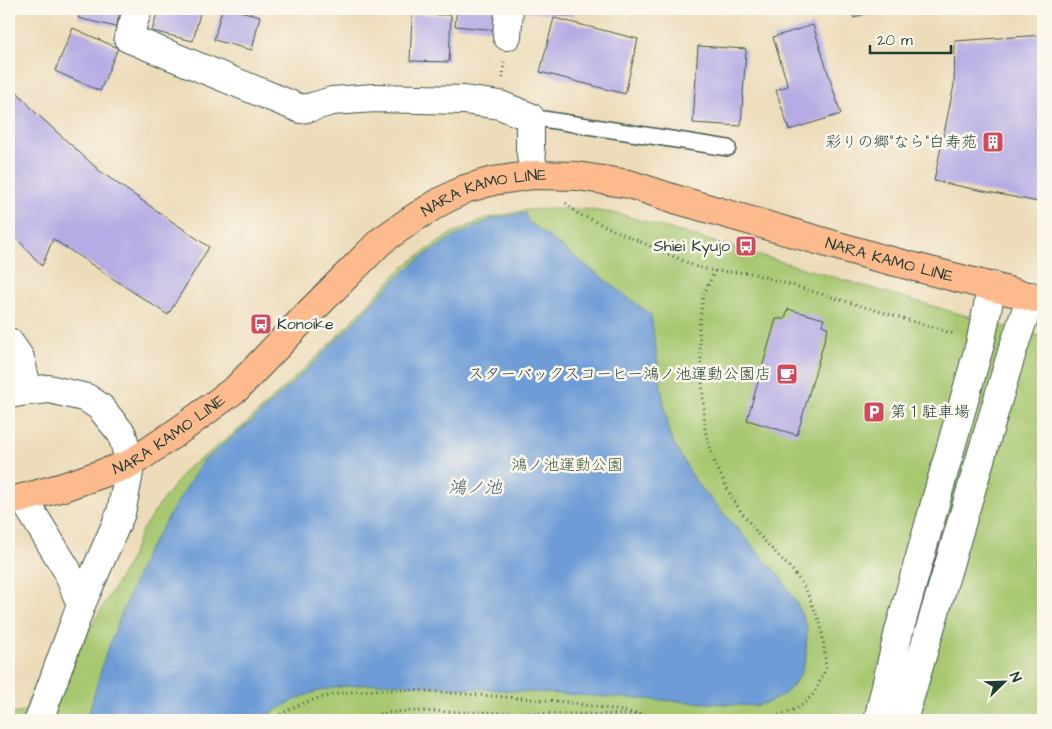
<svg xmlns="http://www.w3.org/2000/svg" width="1052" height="729" viewBox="0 0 1052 729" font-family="'Architects Daughter','Klee One',sans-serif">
  <rect width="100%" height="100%" fill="#fbf7ec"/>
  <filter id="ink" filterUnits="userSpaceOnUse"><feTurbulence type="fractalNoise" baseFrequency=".02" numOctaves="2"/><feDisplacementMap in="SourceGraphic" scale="10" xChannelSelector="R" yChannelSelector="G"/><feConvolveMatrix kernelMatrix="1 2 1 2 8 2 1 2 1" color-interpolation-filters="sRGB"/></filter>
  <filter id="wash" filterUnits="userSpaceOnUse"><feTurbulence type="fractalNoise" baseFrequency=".0096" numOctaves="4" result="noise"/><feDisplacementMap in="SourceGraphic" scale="20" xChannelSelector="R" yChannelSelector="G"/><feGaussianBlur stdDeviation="1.12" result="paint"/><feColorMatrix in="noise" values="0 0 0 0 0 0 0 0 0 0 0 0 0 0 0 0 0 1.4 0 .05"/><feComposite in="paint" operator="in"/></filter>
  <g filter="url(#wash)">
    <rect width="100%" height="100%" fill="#eddcba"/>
    <!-- green -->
    <path fill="#a7c871" stroke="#638252" d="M554,209H584L619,214L953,312L1043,337V720H9V715L56,704L77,650L128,564L142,530L162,501L186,469L206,455L242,427L324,350L403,267L423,253L449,235L484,219L526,210Z"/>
    <!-- water -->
    <path fill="#6e9cd6" stroke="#466c85" d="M525,213L528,221L651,315L662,392L670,437L696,482L781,578L796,602L807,627L806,658L800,675L791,688L783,695L769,702L755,706L385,683C366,685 346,685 327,689C303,694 281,706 261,720H87L105,656L145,555L202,462L251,422L313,364L398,277L421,258L450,239L477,226L492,219Z"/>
    <g id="blocks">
      <!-- building -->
      <path fill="#b6abe4" d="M81,9H121L116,27L78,18Z
        M158,9H201L193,41L152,31Z
        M222,9H231L260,16L252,50L214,40Z
        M457,9H498L495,30L455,26Z
        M527,9H575L574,16L527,12Z
        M850,9H877L854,18Z
        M412,14L451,15L449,62L410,61Z
        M554,18L638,39L625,94L540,72Z
        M813,25L841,114L789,130L776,90L788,86L773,37Z
        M73,28L118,48L100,91L55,71Z
        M1043,35V203L934,181L954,85L955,41Z
        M698,46L746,49L741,126L693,123Z
        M9,83L36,113L101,172L209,247L168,315L53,239L42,266L9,230Z
        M788,309L824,319L822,325L828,328L797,435L747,420L776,319H785Z"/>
    </g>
  </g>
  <g filter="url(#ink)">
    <use href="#blocks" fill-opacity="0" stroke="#3e5548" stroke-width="1"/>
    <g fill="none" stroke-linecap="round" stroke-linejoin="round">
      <!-- service casing -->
      <g stroke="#3e5548" stroke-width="18">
        <path id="service" d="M530,117L728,148"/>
      </g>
      <!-- minor casing -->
      <g stroke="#3e5548" stroke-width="30">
        <path id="minor" d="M138,9L128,38L301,109L312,107L332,101L375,98L464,100L500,105L530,117V148L534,175
          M507,36L509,9
          M9,342L20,358L28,391
          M9,394L28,391L49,389L87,398L100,407L122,434L130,464L128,478L121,513L81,605L39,720
          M23,498L67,570L81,605
          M878,720L899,631L980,344L992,286
          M903,720L1012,352L1031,296"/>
      </g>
      <!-- primary casing -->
      <g stroke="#3e5548" stroke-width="30">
        <g id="primary">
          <path id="s1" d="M9,501L23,498L63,487L130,464L184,427L237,388L307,315L381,241L414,218L440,202L465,189L493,181L534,175L577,176L629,184L675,199L876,257L1043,300"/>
        </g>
      </g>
      <!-- path -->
      <path stroke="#3e5548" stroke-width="3" stroke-dasharray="1 4" stroke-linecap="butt" d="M503,78L504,61
        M566,203L578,214L697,267L715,271L751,273L955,334
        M715,271L703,295L699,328L705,430L713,459L730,494L739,509L758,534L793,571L806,590L821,625L824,648L826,668L815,692L806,702L796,709L766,720
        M379,714L405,711L641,715
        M272,720C330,679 412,690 478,695C507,697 536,699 565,702C595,706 624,712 654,715C674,718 695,719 715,720"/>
      <!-- service -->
      <use href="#service" stroke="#fff" stroke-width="15"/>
      <!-- minor -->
      <use href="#minor" stroke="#fff" stroke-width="28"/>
      <!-- primary -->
      <use href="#primary" stroke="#fcba8d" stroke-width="28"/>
    </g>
  </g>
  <!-- icons -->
  <defs>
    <g id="building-square" transform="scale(1.125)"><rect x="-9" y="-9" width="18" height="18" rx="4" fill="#d1495b" stroke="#fbf7ec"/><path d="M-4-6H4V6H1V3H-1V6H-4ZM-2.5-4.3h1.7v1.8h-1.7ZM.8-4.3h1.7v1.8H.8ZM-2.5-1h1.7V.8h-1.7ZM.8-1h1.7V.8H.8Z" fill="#fff"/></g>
    <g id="bus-square" transform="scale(1.125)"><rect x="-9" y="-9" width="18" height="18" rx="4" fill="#d1495b" stroke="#fbf7ec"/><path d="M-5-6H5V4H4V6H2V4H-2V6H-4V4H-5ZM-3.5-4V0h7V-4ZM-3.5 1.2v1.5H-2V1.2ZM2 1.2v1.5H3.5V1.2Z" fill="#fff"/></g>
    <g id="cafe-square" transform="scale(1.125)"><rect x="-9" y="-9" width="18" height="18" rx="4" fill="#d1495b" stroke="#fbf7ec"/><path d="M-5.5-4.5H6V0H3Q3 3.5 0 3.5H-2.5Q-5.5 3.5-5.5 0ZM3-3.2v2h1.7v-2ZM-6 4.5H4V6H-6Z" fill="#fff"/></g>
    <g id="parking-square" transform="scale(1.125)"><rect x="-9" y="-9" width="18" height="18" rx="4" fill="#d1495b" stroke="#fbf7ec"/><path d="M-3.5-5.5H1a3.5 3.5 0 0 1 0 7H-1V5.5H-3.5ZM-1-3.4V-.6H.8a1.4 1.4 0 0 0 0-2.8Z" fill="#fff"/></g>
  </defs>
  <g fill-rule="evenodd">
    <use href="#building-square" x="993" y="142"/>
    <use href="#bus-square" x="746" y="246"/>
    <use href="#bus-square" x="261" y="324"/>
    <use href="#cafe-square" x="787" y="374"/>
    <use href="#parking-square" x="874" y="412"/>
  </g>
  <g text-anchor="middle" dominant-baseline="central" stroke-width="5" stroke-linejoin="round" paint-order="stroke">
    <!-- poi labels -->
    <g font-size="16" fill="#1f3d34" stroke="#fbf7ec" text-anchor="end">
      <text x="977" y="142">彩りの郷”なら”白寿苑</text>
      <text x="730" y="246">Shiei Kyujo</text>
      <text x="277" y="324" text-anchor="start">Konoike</text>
      <text x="771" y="374">スターバックスコーヒー鴻ノ池運動公園店</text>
      <text x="890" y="412" text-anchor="start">第１駐車場</text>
    </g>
    <!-- street labels -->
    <g font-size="16" fill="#1f3d34" stroke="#fbf7ec">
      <text stroke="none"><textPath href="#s1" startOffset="580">NARA KAMO LINE</textPath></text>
      <text stroke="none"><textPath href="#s1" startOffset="1000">NARA KAMO LINE</textPath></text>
      <text stroke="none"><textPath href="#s1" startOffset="175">NARA KAMO LINE</textPath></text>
    </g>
    <!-- park labels -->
    <g font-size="16" fill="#416043" stroke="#fbf7ec">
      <text x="567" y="465">鴻ノ池運動公園</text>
    </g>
    <!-- water labels -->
    <g font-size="18" font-style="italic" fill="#3b5e6d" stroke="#fbf7ec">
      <text x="475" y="487">鴻ノ池</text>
    </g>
  </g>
  <!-- margin -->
  <rect width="1052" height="729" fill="none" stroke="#fbf7ec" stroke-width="30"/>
  <!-- north arrow -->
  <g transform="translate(1004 682) rotate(67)" stroke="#fbf7ec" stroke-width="4" paint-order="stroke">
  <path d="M0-4L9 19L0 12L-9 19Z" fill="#1f3d34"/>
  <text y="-8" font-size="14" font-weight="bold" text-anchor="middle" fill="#1f3d34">N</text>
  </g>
  <!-- scale -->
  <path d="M870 45v8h81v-8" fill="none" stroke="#1f3d34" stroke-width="2.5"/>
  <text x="877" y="45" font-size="15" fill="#1f3d34" stroke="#fbf7ec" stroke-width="4" paint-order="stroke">20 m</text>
</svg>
